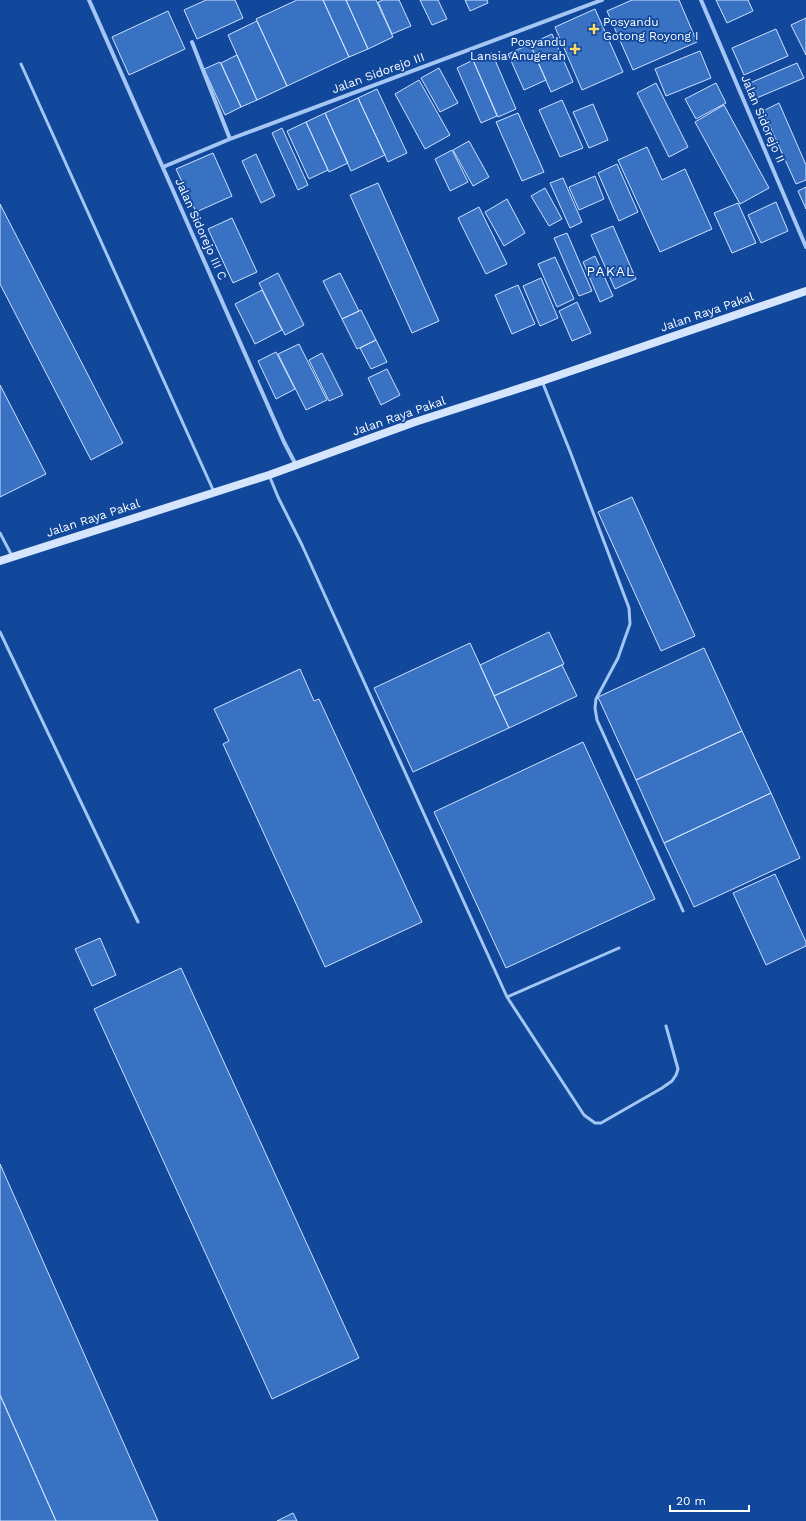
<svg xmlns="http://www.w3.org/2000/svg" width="806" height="1521" viewBox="0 0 806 1521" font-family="'Work Sans',sans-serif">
  <rect width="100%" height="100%" fill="#11489b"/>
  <!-- building -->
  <path fill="#3972c3" stroke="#cde1fe" d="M206,0H235L243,18L197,39L184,10Z
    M297,0H323L349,57L287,86L256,19Z
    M323,0H346L368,49L349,57Z
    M346,0H376L393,37L368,49Z
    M383,0H399L411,26L392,34L378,2Z
    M420,0H438L447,19L432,25Z
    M465,0H487L488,3L470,11Z
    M632,0H679L697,42L633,70L607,11Z
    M716,0H748L753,11L727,23Z
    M595,9L623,72L582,90L555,27Z
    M168,11L185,49L129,75L112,37Z
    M806,18V55L791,25Z
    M257,21L287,86L257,100L228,35Z
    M776,29L788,56L744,75L732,48Z
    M552,34L573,82L551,92L530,44Z
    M530,44L546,80L524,90L508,54Z
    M700,51L711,78L666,96L655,69Z
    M492,53L516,109L498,117L473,60Z
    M237,55L257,100L241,107L221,63Z
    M473,60L497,116L481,123L457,68Z
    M220,62L241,107L225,115L204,69Z
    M797,63L804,78L752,100L745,85Z
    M439,68L458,103L440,112L421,78Z
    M419,80L450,135L425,149L395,94Z
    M656,83L688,147L669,157L637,93Z
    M716,83L726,103L696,119L685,99Z
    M377,89L407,153L388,162L358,98Z
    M358,98L385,155L351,171L325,113Z
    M562,100L583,148L560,157L539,110Z
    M779,103L806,165V180L796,184L763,111Z
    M593,104L608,140L589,148L573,112Z
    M724,105L769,188L740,204L695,122Z
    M325,113L348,163L329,172L306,122Z
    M518,113L544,172L522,181L496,122Z
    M306,122L328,170L309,179L287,131Z
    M282,128L308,185L298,190L272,133Z
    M469,141L489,177L473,186L453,150Z
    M647,147L662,180L685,169L712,229L660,252L618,160Z
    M452,150L468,182L450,191L435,159Z
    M213,153L232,196L196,212L176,169Z
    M256,154L275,196L261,203L242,161Z
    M617,164L638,212L619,221L598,173Z
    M595,176L604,199L579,210L569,187Z
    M563,178L582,222L570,228L550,183Z
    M378,183L439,321L412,333L350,195Z
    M806,187V209L798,191Z
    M545,188L562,219L549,226L531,196Z
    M507,199L525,233L504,246L485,212Z
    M776,202L788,231L761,243L748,215Z
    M738,203L756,243L732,253L714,213Z
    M0,204L123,443L91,460L0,284Z
    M479,207L507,264L486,274L458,218Z
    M232,218L257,272L233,283L208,229Z
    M613,226L636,279L615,289L591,235Z
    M567,233L592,291L579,296L554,238Z
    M595,256L613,296L600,302L583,262Z
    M555,257L574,299L557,307L538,264Z
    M278,273L304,325L285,335L259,283Z
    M340,273L359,311L342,319L323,281Z
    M541,278L558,318L540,326L523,286Z
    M518,285L535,324L512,334L495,295Z
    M262,290L282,330L255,344L235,304Z
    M577,302L591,333L572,341L559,311Z
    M361,310L376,340L357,349L342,319Z
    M376,340L387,362L371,369L360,348Z
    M299,344L327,400L306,410L278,354Z
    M276,352L295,389L276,399L258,361Z
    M322,353L343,395L329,401L309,360Z
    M387,369L400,395L381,405L368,378Z
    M0,385L46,474L0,497Z
    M632,497L695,636L661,651L598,512Z
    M549,632L564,664L494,696L480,665Z
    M470,643L509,728L413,772L374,688Z
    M704,648L742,731L636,780L598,697Z
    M562,665L577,696L509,728L494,696Z
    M300,669L314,701L319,699L422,922L325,967L223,744L229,741L214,709Z
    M742,731L771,793L664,843L636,780Z
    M583,742L655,899L506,968L434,812Z
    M771,793L800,858L694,907L664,843Z
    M775,874L806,942V946L766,965L733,893Z
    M100,938L116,975L92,986L75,949Z
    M181,968L359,1358L272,1399L94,1009Z
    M0,1164L158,1521H56L0,1395Z
    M0,1395L56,1521H0Z
    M293,1513L297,1521H277Z"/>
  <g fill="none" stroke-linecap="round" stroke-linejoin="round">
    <!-- service -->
    <path stroke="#a4c6f4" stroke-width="3" d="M21,64L214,492
      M542,381L571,454L629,608L630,624L625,638L618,658L596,699L595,708L597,720L683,911
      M269,475L278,497L302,545L507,997L584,1115L595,1123H601L662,1088L672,1081L676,1075L678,1069L666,1026
      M0,533L12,556
      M0,632L138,922
      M507,997L619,948"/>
    <!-- minor -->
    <path stroke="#a4c6f4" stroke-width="4" d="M89,0L284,442L296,465
      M701,0L806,247
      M192,42L230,139
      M163,167L230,139L602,0"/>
    <!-- secondary -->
    <path stroke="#d5e5fd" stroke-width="8" d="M0,561L269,475L415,422L542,381L806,291"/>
  </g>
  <!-- markers -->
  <g fill="#ffd968" stroke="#11489b" stroke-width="1.5">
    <path d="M592 23h4v4h4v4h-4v4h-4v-4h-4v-4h4z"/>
    <path d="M573 43h4v4h4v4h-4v4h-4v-4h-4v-4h4z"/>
  </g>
  <g text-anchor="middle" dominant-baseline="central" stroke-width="3.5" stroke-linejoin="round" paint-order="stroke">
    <!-- poi labels -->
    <g font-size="12" fill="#fff" stroke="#11489b" text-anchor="start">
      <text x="603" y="22">Posyandu<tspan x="603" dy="14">Gotong Royong I</tspan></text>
      <text x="566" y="42" text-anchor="end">Posyandu<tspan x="566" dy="14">Lansia Anugerah</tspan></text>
    </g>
    <!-- street labels -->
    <g font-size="12" fill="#fff" stroke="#11489b">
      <text transform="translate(378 73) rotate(-20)">Jalan Sidorejo III</text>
      <text transform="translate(763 119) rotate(67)">Jalan Sidorejo II</text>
      <text transform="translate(201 229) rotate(66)">Jalan Sidorejo III C</text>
      <text transform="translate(707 312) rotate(-19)">Jalan Raya Pakal</text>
      <text transform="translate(399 416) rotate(-19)">Jalan Raya Pakal</text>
      <text transform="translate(93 518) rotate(-18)">Jalan Raya Pakal</text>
    </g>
    <!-- quarter labels -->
    <g font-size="14" letter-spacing="1" fill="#fff" stroke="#11489b">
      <text x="611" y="271">PAKAL</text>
    </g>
  </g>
  <!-- scale -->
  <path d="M670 1505v6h79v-6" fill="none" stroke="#ffffff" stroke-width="2"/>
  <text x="676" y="1505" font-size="12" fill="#ffffff" stroke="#11489b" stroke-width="3" paint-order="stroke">20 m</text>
</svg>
